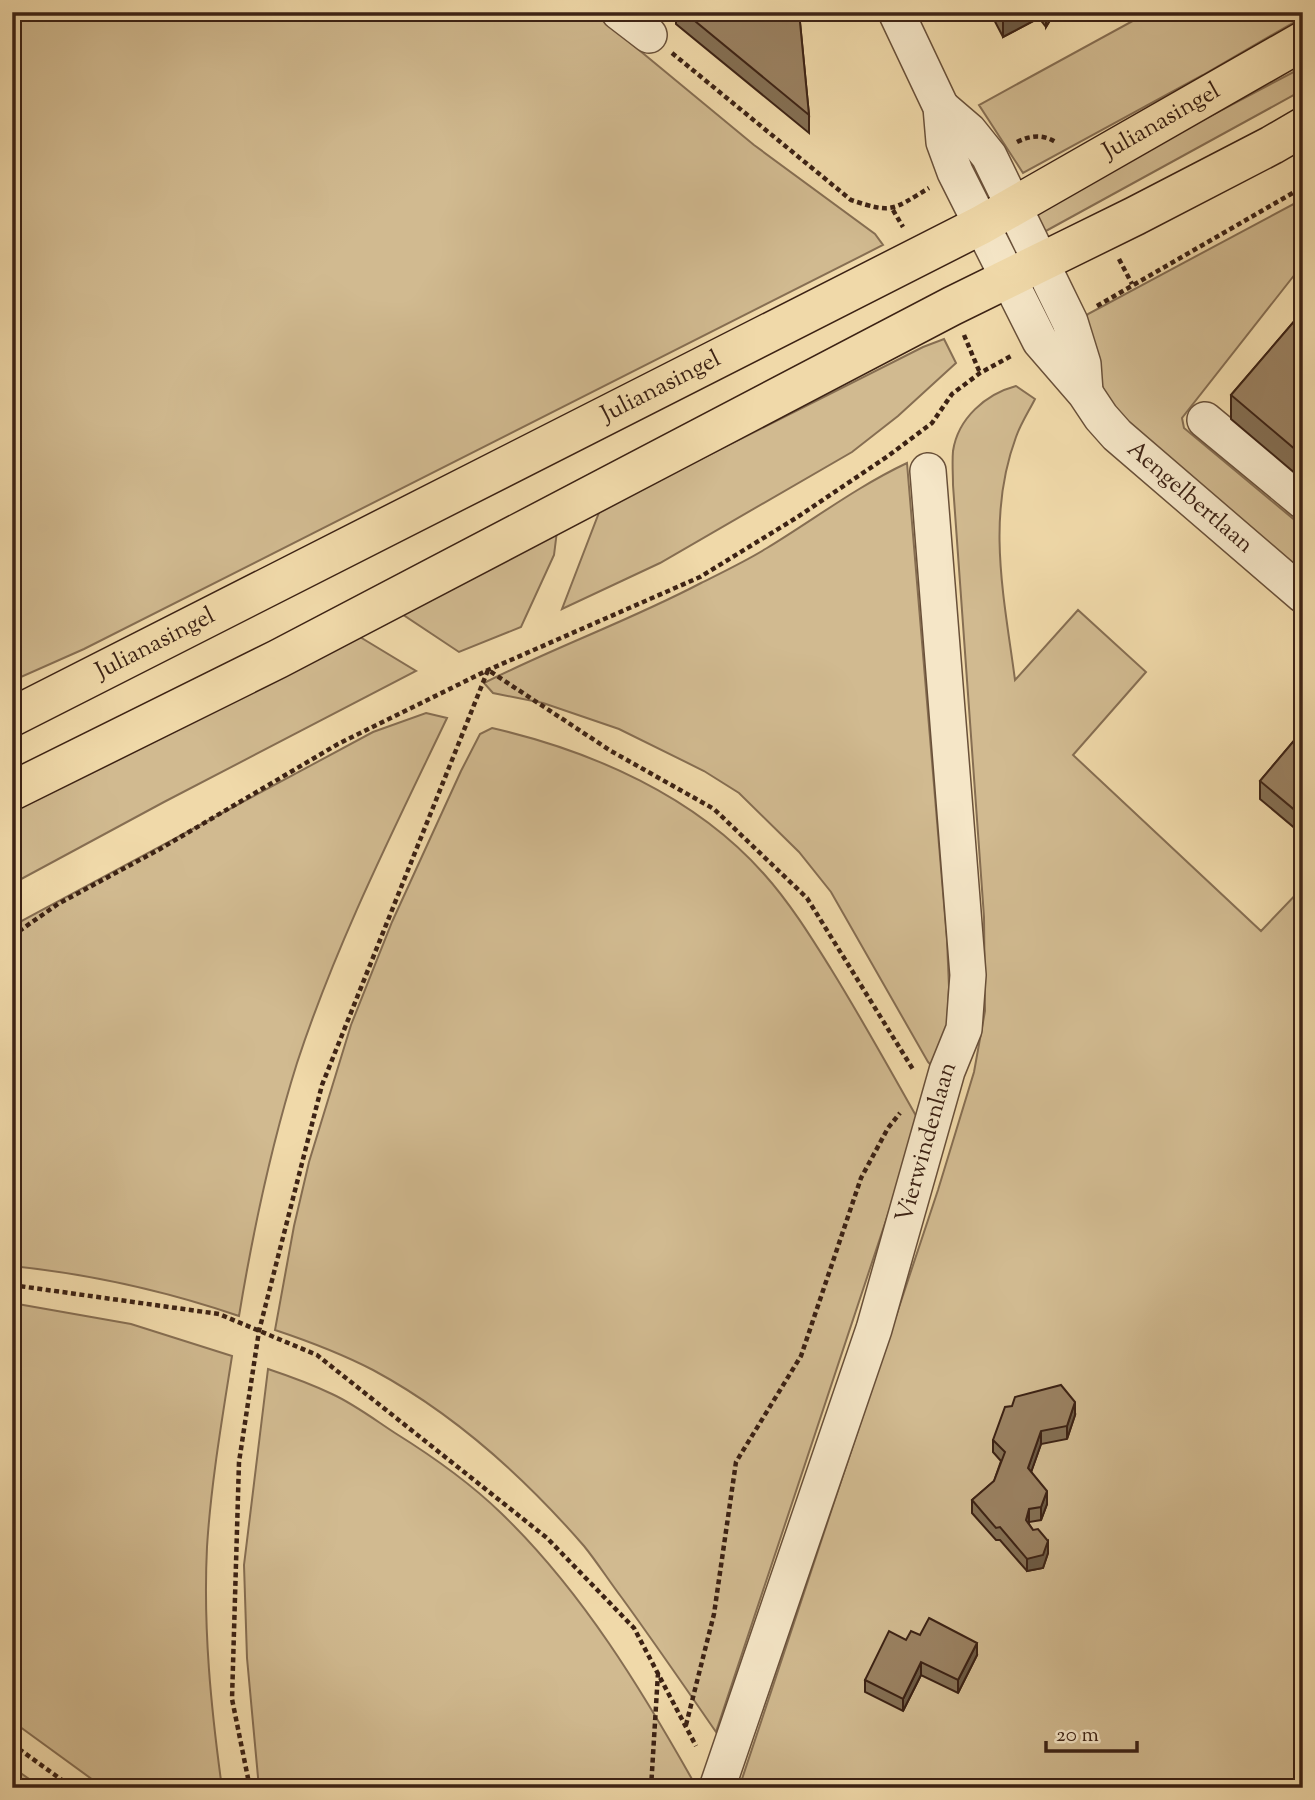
<svg xmlns="http://www.w3.org/2000/svg" width="1315" height="1800" viewBox="0 0 1315 1800" font-family="'Sorts Mill Goudy',serif">
  <rect width="100%" height="100%" fill="#f0d9a9"/>
  <filter id="stains"><feTurbulence type="fractalNoise" baseFrequency=".00286" numOctaves="4"/><feColorMatrix values="0 0 0 0 .2 0 0 0 0 .09 0 0 0 0 .02 0 0 0 .5 -.17"/></filter>
  <radialGradient id="worn" r=".72"><stop offset=".6" stop-color="#630" stop-opacity="0"/><stop offset="1" stop-color="#630" stop-opacity=".3"/></radialGradient>
  <!-- green -->
  <path fill="#d1ba90" stroke="#866e52" stroke-width="2" d="M12,12H219L226,17L230,12H593L754,145L875,234L883,245L84,649L12,681Z
    M1149,12H1303V17L1203,75L1023,173L979,105Z
    M1303,67V90L1044,232L1033,210Z
    M1303,199V264L1182,418L1184,428L1303,527V580L1126,426L1099,382L1081,325L1088,314Z
    M944,339L956,363L898,416L852,452L660,563L562,609L600,510L923,347Z
    M1016,386L1035,399C1029,411 1021,423 1016,437C986,518 1004,597 1015,680L1078,610L1146,672L1073,755L1261,931L1303,887V1788H739L938,1190L974,1072L985,1011L984,917L953,485C953,474 952,462 953,451C958,418 986,394 1016,386Z
    M907,463L947,940L949,987L947,1026L936,1071L928,1062L831,892L799,852L739,793L704,771L619,729L543,703L493,693L484,683C555,647 631,620 701,583C723,572 746,561 767,548C813,520 858,486 907,463Z
    M557,531L554,555L521,627L459,652L399,612Z
    M355,634L416,671L164,802L12,884V807Z
    M426,713L447,718C393,831 336,944 297,1063C271,1146 253,1231 239,1316C166,1291 89,1274 12,1266C12,1152 23,1039 14,925L373,732Z
    M492,728C592,751 695,796 764,874C790,903 811,937 831,969C862,1019 890,1070 919,1121L716,1732C685,1687 654,1642 622,1598C609,1581 597,1562 584,1546C525,1478 453,1413 373,1370C342,1354 308,1341 275,1330L294,1226L309,1162L351,1025L392,922L461,771L480,734Z
    M12,1303L131,1324L232,1356C222,1420 211,1483 207,1547C203,1628 211,1708 222,1788H104L12,1721Z
    M268,1369C289,1376 311,1384 332,1394C354,1404 375,1420 395,1433C432,1456 469,1482 501,1513C582,1591 642,1690 697,1788H259L247,1658L244,1565Z
    M12,1767L42,1788H12Z"/>
  <g fill="none" stroke-linecap="round" stroke-linejoin="round">
    <!-- minor casing -->
    <g stroke="#695039" stroke-width="38">
      <g id="minor">
        <path d="M619,12L649,35"/>
        <path id="s1" d="M896,12L941,107L944,142L955,172L1040,341L1085,393L1101,417L1117,435L1303,595"/>
        <path d="M941,107L969,131L989,156L1070,322L1083,364L1085,392"/>
        <path d="M1205,420L1303,501"/>
        <path id="s2" d="M717,1788L874,1329L947,1071L964,1029L968,975L928,471"/>
      </g>
    </g>
    <!-- major casing -->
    <g stroke="#3c2214" stroke-width="41">
      <g id="major">
        <path id="s3" d="M12,717L981,225L1303,41"/>
        <path d="M12,791L278,659L952,306L1135,216L1272,145L1303,127"/>
      </g>
    </g>
    <!-- path -->
    <path stroke="#3c2214" stroke-width="4.5" stroke-dasharray="5 3.5" stroke-linecap="butt" d="M672,53L851,200C893,214 892,210 929,188
      M1017,142C1031,135 1044,134 1057,143
      M893,210L903,227
      M1119,259L1132,284
      M1097,306L1303,187
      M964,335L980,373
      M12,936L58,904L160,849L338,744L488,670L700,577L796,518L888,456L932,423L952,394L980,373L1011,356
      M12,1285L219,1314L317,1355L547,1538L634,1628L696,1746
      M686,1725L714,1614L736,1462L801,1356L861,1178L888,1128L900,1113
      M12,1744L73,1788
      M250,1788L232,1699L239,1462L259,1331L322,1085L488,670L611,751L714,809L807,898L914,1071
      M651,1788L658,1673"/>
    <!-- minor -->
    <use href="#minor" stroke="#f5e6c7" stroke-width="35"/>
    <!-- major -->
    <use href="#major" stroke="#f0d9a9" stroke-width="38"/>
  </g>
  <!-- wall -->
  <path fill="#846f53" stroke="#3c2214" stroke-width="2" d="M676,12H799L809,115V133L676,24Z
    M990,12H1055L1046,27L1039,18L1003,37Z
    M1303,311V480L1231,419V395Z
    M1303,730V835L1260,799V781Z
    M1075,1415L1067,1439L1041,1444L1031,1472L1047,1504L1041,1520L1029,1522V1524L1048,1553L1043,1568L1027,1571L1000,1540H996L972,1513V1500L994,1481L1001,1461L993,1452V1440Z
    M920,1635L977,1655L958,1693L921,1675L903,1711L865,1692V1680L906,1640Z"/>
  <!-- shaded-wall -->
  <path fill="#6c5a44" stroke="#3c2214" stroke-width="2" d="M1005,12H1039V18L1003,37V13Z
    M1046,12H1055L1046,27Z
    M1075,1402V1415L1067,1439V1426Z
    M1041,1431V1444L1028,1481V1468Z
    M1047,1491V1504L1041,1520V1507Z
    M1029,1509V1522L1026,1533V1520Z
    M1048,1541V1553L1043,1568L1027,1571V1559Z
    M977,1643V1655L958,1693V1680Z
    M921,1662V1675L903,1711V1699Z"/>
  <!-- building -->
  <path fill="#9a8161" stroke="#3c2214" stroke-width="2" d="M684,12H799L809,115Z
    M1303,311V456L1231,395Z
    M1303,730V817L1260,781Z
    M1061,1385L1075,1402L1067,1426L1041,1431L1028,1468L1047,1491L1041,1507L1029,1509L1026,1520L1033,1530L1038,1529L1048,1541L1043,1555L1027,1559L1000,1527L996,1528L972,1500L994,1481L1005,1452L993,1440L1005,1407L1012,1406L1015,1397Z
    M929,1618L977,1643L958,1680L921,1662L903,1699L865,1680L889,1631L906,1640L911,1631L920,1635Z"/>
  <g text-anchor="middle" dominant-baseline="central" stroke-width="5" stroke-linejoin="round" paint-order="stroke">
    <!-- street labels -->
    <g font-size="24" fill="#3c2214" stroke="#f5e6c7">
      <text stroke="none"><textPath href="#s3" startOffset="1295">Julianasingel</textPath></text>
      <text stroke="none"><textPath href="#s3" startOffset="728">Julianasingel</textPath></text>
      <text stroke="none"><textPath href="#s1" startOffset="579">Aengelbertlaan</textPath></text>
      <text stroke="none"><textPath href="#s3" startOffset="161">Julianasingel</textPath></text>
      <text stroke="none"><textPath href="#s2" startOffset="679">Vierwindenlaan</textPath></text>
    </g>
  </g>
  <!-- margin -->
  <rect width="1315" height="1800" fill="none" stroke="#f0d9a9" stroke-width="42"/>
  <rect x="14" y="14" width="1287" height="1772" fill="none" stroke="#3c2214" stroke-width="3.5"/>
  <rect x="21" y="21" width="1273" height="1758" fill="none" stroke="#3c2214" stroke-width="2"/>
  <!-- scale -->
  <path d="M1046 1741v10h91v-10" fill="none" stroke="#3c2214" stroke-width="3.5"/>
  <text x="1056" y="1741" font-size="21" fill="#3c2214" stroke="#f5e6c7" stroke-width="5" paint-order="stroke">20 m</text>
  <rect width="100%" height="100%" filter="url(#stains)"/>
  <rect width="100%" height="100%" fill="url(#worn)"/>
</svg>
